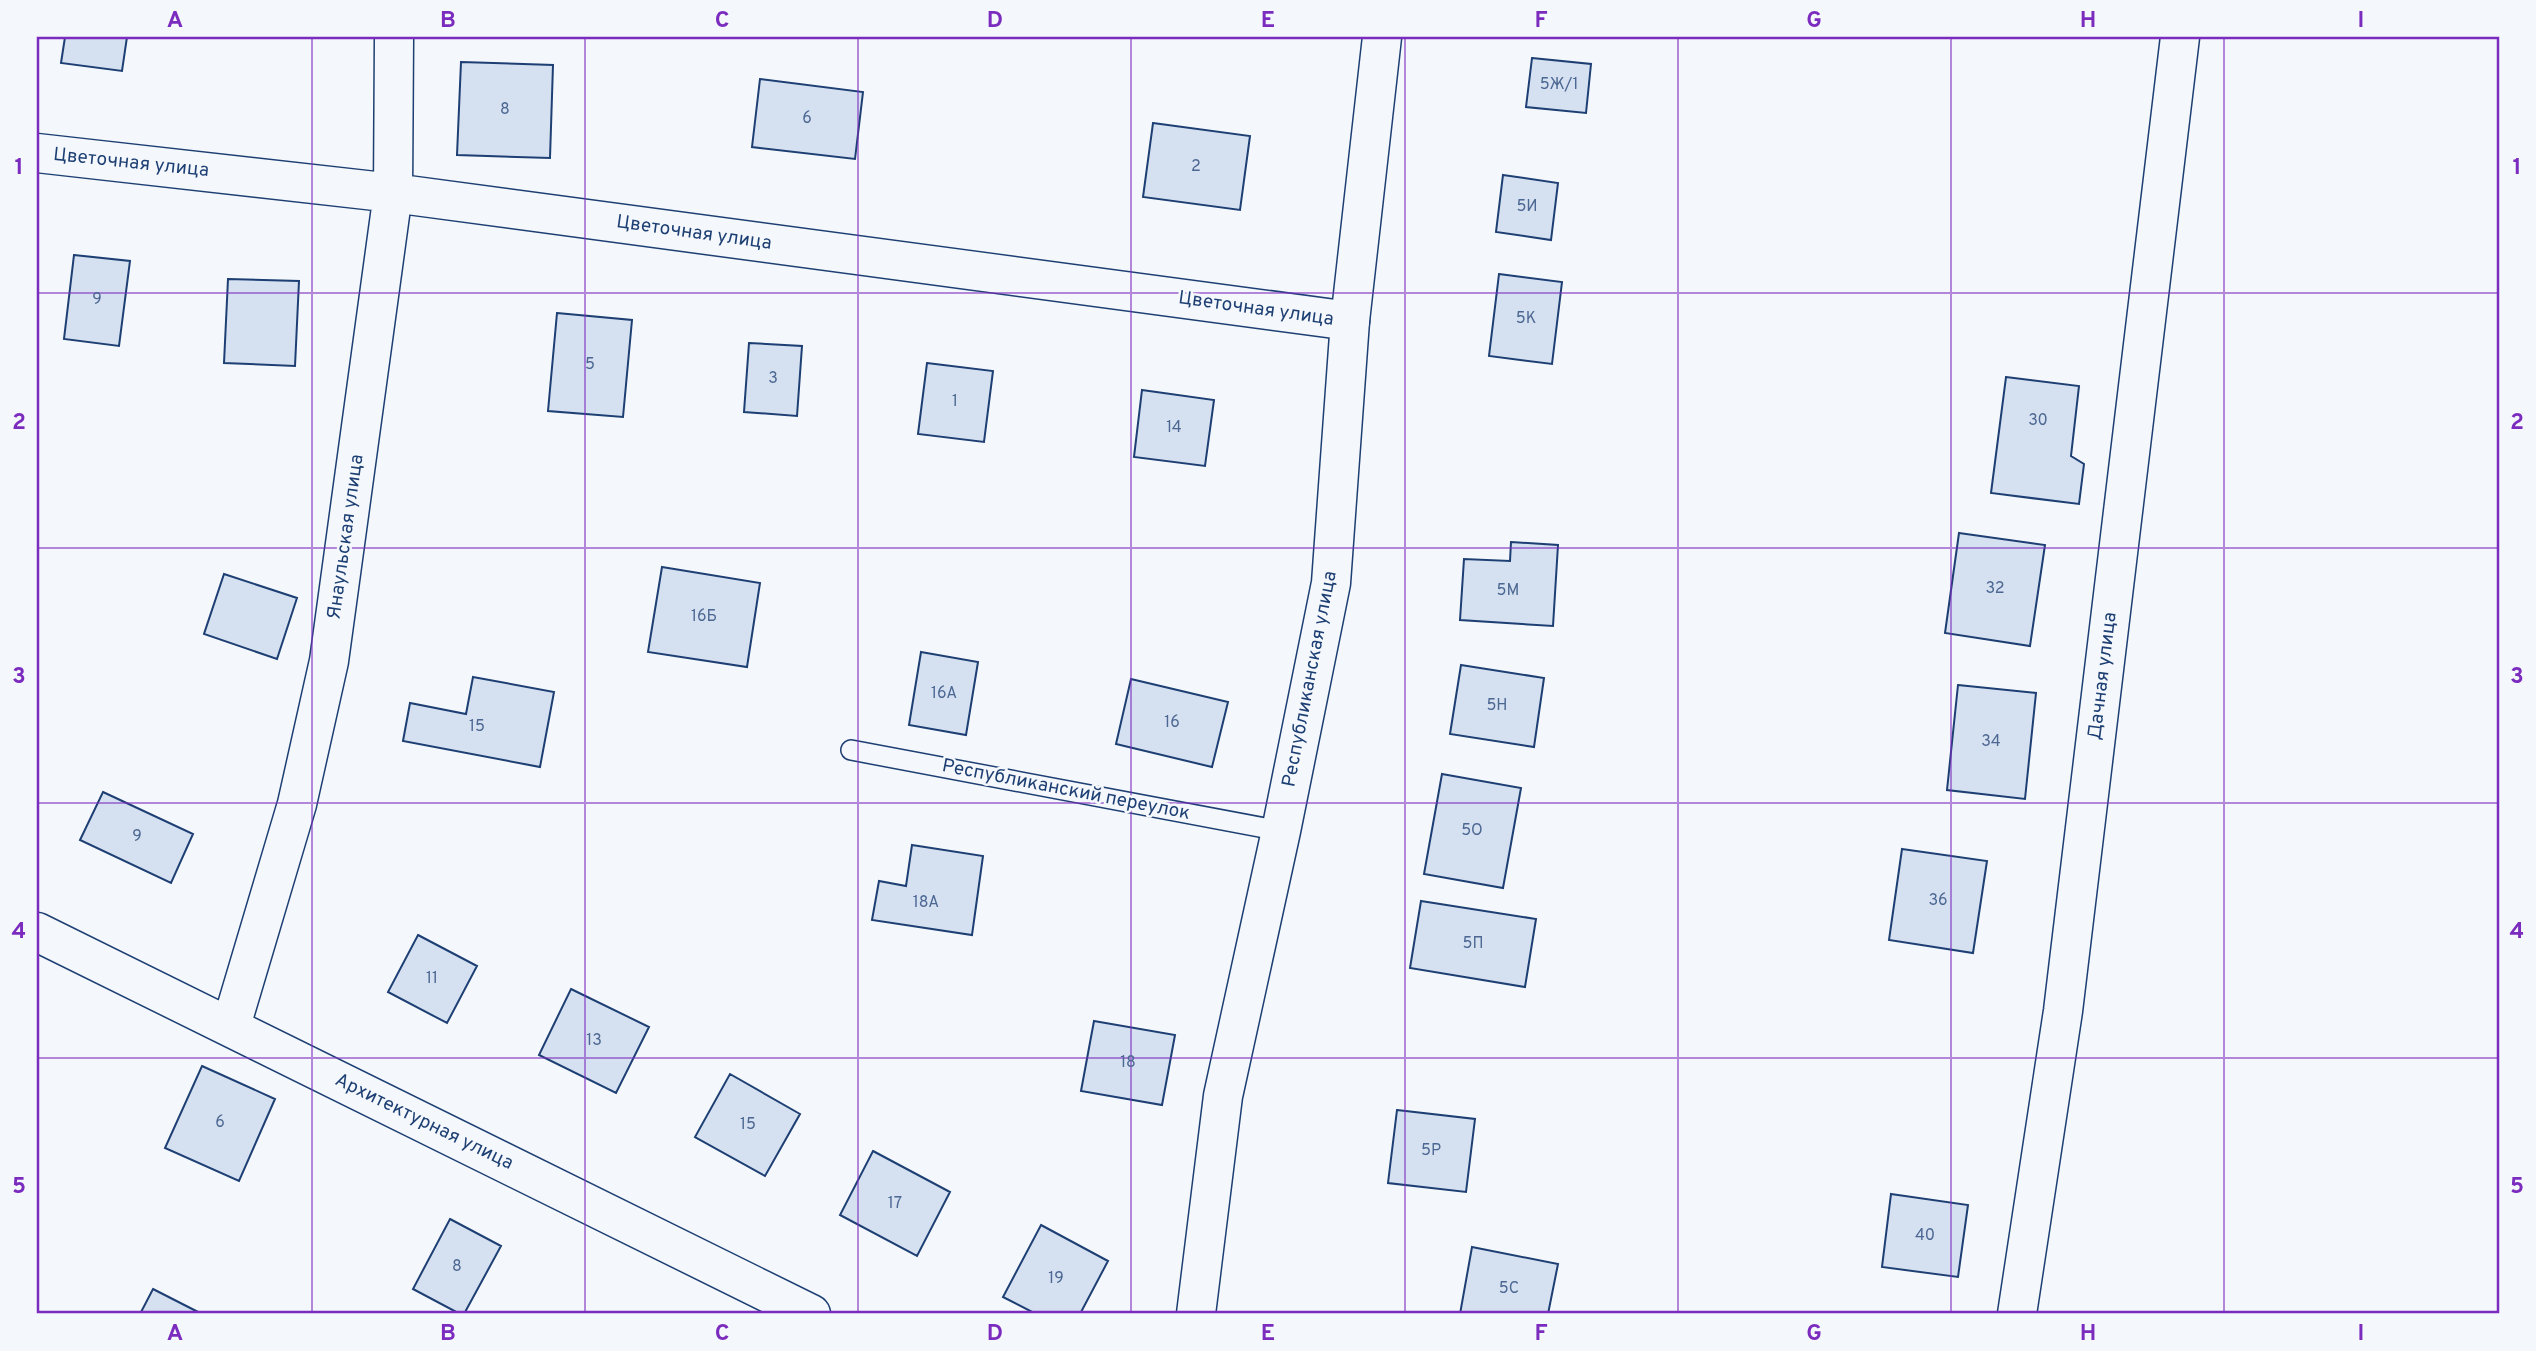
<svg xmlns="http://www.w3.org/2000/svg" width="2536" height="1351" viewBox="0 0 2536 1351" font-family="Overpass,sans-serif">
  <rect width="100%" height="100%" fill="#f4f7fb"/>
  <!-- building -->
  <path fill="#d5e0f0" stroke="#1d3f73" stroke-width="2" d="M65,37H127L122,71L61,63Z
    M1532,58L1591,64L1586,113L1526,107Z
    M461,62L553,65L550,158L457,155Z
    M760,79L863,92L855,159L752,147Z
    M1153,123L1250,136L1240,210L1143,197Z
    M1503,175L1558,183L1551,240L1496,232Z
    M74,255L130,261L119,346L64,339Z
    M1499,274L1562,282L1552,364L1489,356Z
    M228,279L299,281L295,366L224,363Z
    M557,313L632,320L623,417L548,411Z
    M749,343L802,346L797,416L744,412Z
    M927,363L993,371L984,442L918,434Z
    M2006,377L2079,386L2071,456L2084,464L2079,504L1991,493Z
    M1142,390L1214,400L1205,466L1134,457Z
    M1959,533L2045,545L2030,646L1945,633Z
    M1511,542L1558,545L1553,626L1460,620L1464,559L1510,561Z
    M662,567L760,583L747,667L648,652Z
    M224,574L297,598L277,659L204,634Z
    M921,652L978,662L966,735L909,725Z
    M1461,665L1544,678L1534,747L1450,734Z
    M473,677L554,692L540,767L403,741L410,703L466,714Z
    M1131,679L1228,702L1212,767L1116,744Z
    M1958,685L2036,693L2025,799L1947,790Z
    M1442,774L1521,788L1503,888L1424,874Z
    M103,792L193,834L171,883L80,840Z
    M912,845L983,856L972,935L872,920L879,881L906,886Z
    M1902,849L1987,861L1973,953L1889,940Z
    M1421,901L1536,919L1525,987L1410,968Z
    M418,935L477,966L447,1023L388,992Z
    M571,989L649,1027L616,1093L539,1055Z
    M1094,1021L1175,1035L1162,1105L1081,1091Z
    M202,1066L275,1099L239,1181L165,1148Z
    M730,1074L800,1114L765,1176L695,1137Z
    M1397,1110L1475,1119L1466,1192L1388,1183Z
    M873,1151L950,1192L917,1256L840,1215Z
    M1891,1194L1968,1205L1958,1277L1882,1267Z
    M450,1219L501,1246L464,1314H460L413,1289Z
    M1041,1225L1108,1261L1080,1314H1036L1003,1297Z
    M1472,1247L1558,1264L1548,1314H1460Z
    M153,1289L202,1314H140Z"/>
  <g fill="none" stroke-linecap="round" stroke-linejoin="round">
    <!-- lane casing -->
    <g stroke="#1d3f73" stroke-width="22">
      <path id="lane" d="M851,750L1281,831"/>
    </g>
    <!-- street casing -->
    <g stroke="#1d3f73" stroke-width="41">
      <path id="street" d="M37,153L393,193L1350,321
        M37,932L811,1314
        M231,1026L297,804L329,661L393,193L394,37
        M2017,1314L2063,1011L2180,37"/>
    </g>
    <!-- secondary casing -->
    <g stroke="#1d3f73" stroke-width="41">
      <path id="secondary" d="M1196,1314L1223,1096L1281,831L1331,583L1350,321L1382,37"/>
    </g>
    <!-- lane -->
    <use href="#lane" stroke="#f4f7fb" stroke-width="19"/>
    <!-- street -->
    <use href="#street" stroke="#f4f7fb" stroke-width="38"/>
    <!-- secondary -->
    <use href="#secondary" stroke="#f4f7fb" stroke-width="38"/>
  </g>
  <!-- grid -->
  <path fill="none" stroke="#7b2cbf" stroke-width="2" stroke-opacity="0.55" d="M312,37V1314M585,37V1314M858,37V1314M1131,37V1314M1405,37V1314M1678,37V1314M1951,37V1314M2224,37V1314M37,293H2499M37,548H2499M37,803H2499M37,1058H2499"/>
  <g text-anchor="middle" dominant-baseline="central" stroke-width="5" stroke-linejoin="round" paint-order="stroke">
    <!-- number labels -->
    <g font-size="16" fill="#4b6792">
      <text x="1559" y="85">5Ж/1</text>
      <text x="505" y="110">8</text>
      <text x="807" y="119">6</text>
      <text x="1196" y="167">2</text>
      <text x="1527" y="207">5И</text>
      <text x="97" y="300">9</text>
      <text x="1526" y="319">5К</text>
      <text x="590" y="365">5</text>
      <text x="773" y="379">3</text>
      <text x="955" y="402">1</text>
      <text x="2038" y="421">30</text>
      <text x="1174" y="428">14</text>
      <text x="1995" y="589">32</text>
      <text x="1508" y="591">5М</text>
      <text x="704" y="617">16Б</text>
      <text x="944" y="694">16А</text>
      <text x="1497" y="706">5Н</text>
      <text x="1172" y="723">16</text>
      <text x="477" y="727">15</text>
      <text x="1991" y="742">34</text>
      <text x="1472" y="831">5О</text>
      <text x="137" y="837">9</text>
      <text x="1938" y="901">36</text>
      <text x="926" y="903">18А</text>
      <text x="1473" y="944">5П</text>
      <text x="432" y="979">11</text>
      <text x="594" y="1041">13</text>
      <text x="1128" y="1063">18</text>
      <text x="220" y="1123">6</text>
      <text x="748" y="1125">15</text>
      <text x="1431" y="1151">5Р</text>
      <text x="895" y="1204">17</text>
      <text x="1925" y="1236">40</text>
      <text x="457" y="1267">8</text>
      <text x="1056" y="1279">19</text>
      <text x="1509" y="1289">5С</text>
    </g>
    <!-- street labels -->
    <g font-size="19" fill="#1d3f73" stroke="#f4f7fb">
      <text transform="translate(131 163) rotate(6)">Цветочная улица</text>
      <text transform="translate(694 233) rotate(8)">Цветочная улица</text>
      <text transform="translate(1256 309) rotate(8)">Цветочная улица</text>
      <text transform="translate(346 537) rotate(-82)">Янаульская улица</text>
      <text transform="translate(2103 676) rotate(-83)">Дачная улица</text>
      <text transform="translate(1310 679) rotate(-79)">Республиканская улица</text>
      <text transform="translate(1066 790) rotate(11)">Республиканский переулок</text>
      <text transform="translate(424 1122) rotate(26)">Архитектурная улица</text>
    </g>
  </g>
  <!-- border -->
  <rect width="2536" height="1351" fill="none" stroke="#f4f7fb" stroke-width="77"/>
  <rect x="38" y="38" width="2460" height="1274" fill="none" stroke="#7b2cbf" stroke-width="2.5"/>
  <g font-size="23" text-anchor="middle" font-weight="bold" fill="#7b2cbf">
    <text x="175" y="27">A</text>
    <text x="448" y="27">B</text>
    <text x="722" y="27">C</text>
    <text x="995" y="27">D</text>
    <text x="1268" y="27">E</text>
    <text x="1541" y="27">F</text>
    <text x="1814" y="27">G</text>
    <text x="2088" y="27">H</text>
    <text x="2361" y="27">I</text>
    <text x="19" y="174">1</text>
    <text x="2517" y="174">1</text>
    <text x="19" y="429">2</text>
    <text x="2517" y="429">2</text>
    <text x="19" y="683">3</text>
    <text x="2517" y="683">3</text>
    <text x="19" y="938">4</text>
    <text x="2517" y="938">4</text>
    <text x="19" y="1193">5</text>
    <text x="2517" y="1193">5</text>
    <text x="175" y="1340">A</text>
    <text x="448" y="1340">B</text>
    <text x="722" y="1340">C</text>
    <text x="995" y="1340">D</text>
    <text x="1268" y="1340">E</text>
    <text x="1541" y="1340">F</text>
    <text x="1814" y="1340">G</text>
    <text x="2088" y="1340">H</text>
    <text x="2361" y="1340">I</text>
  </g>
</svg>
